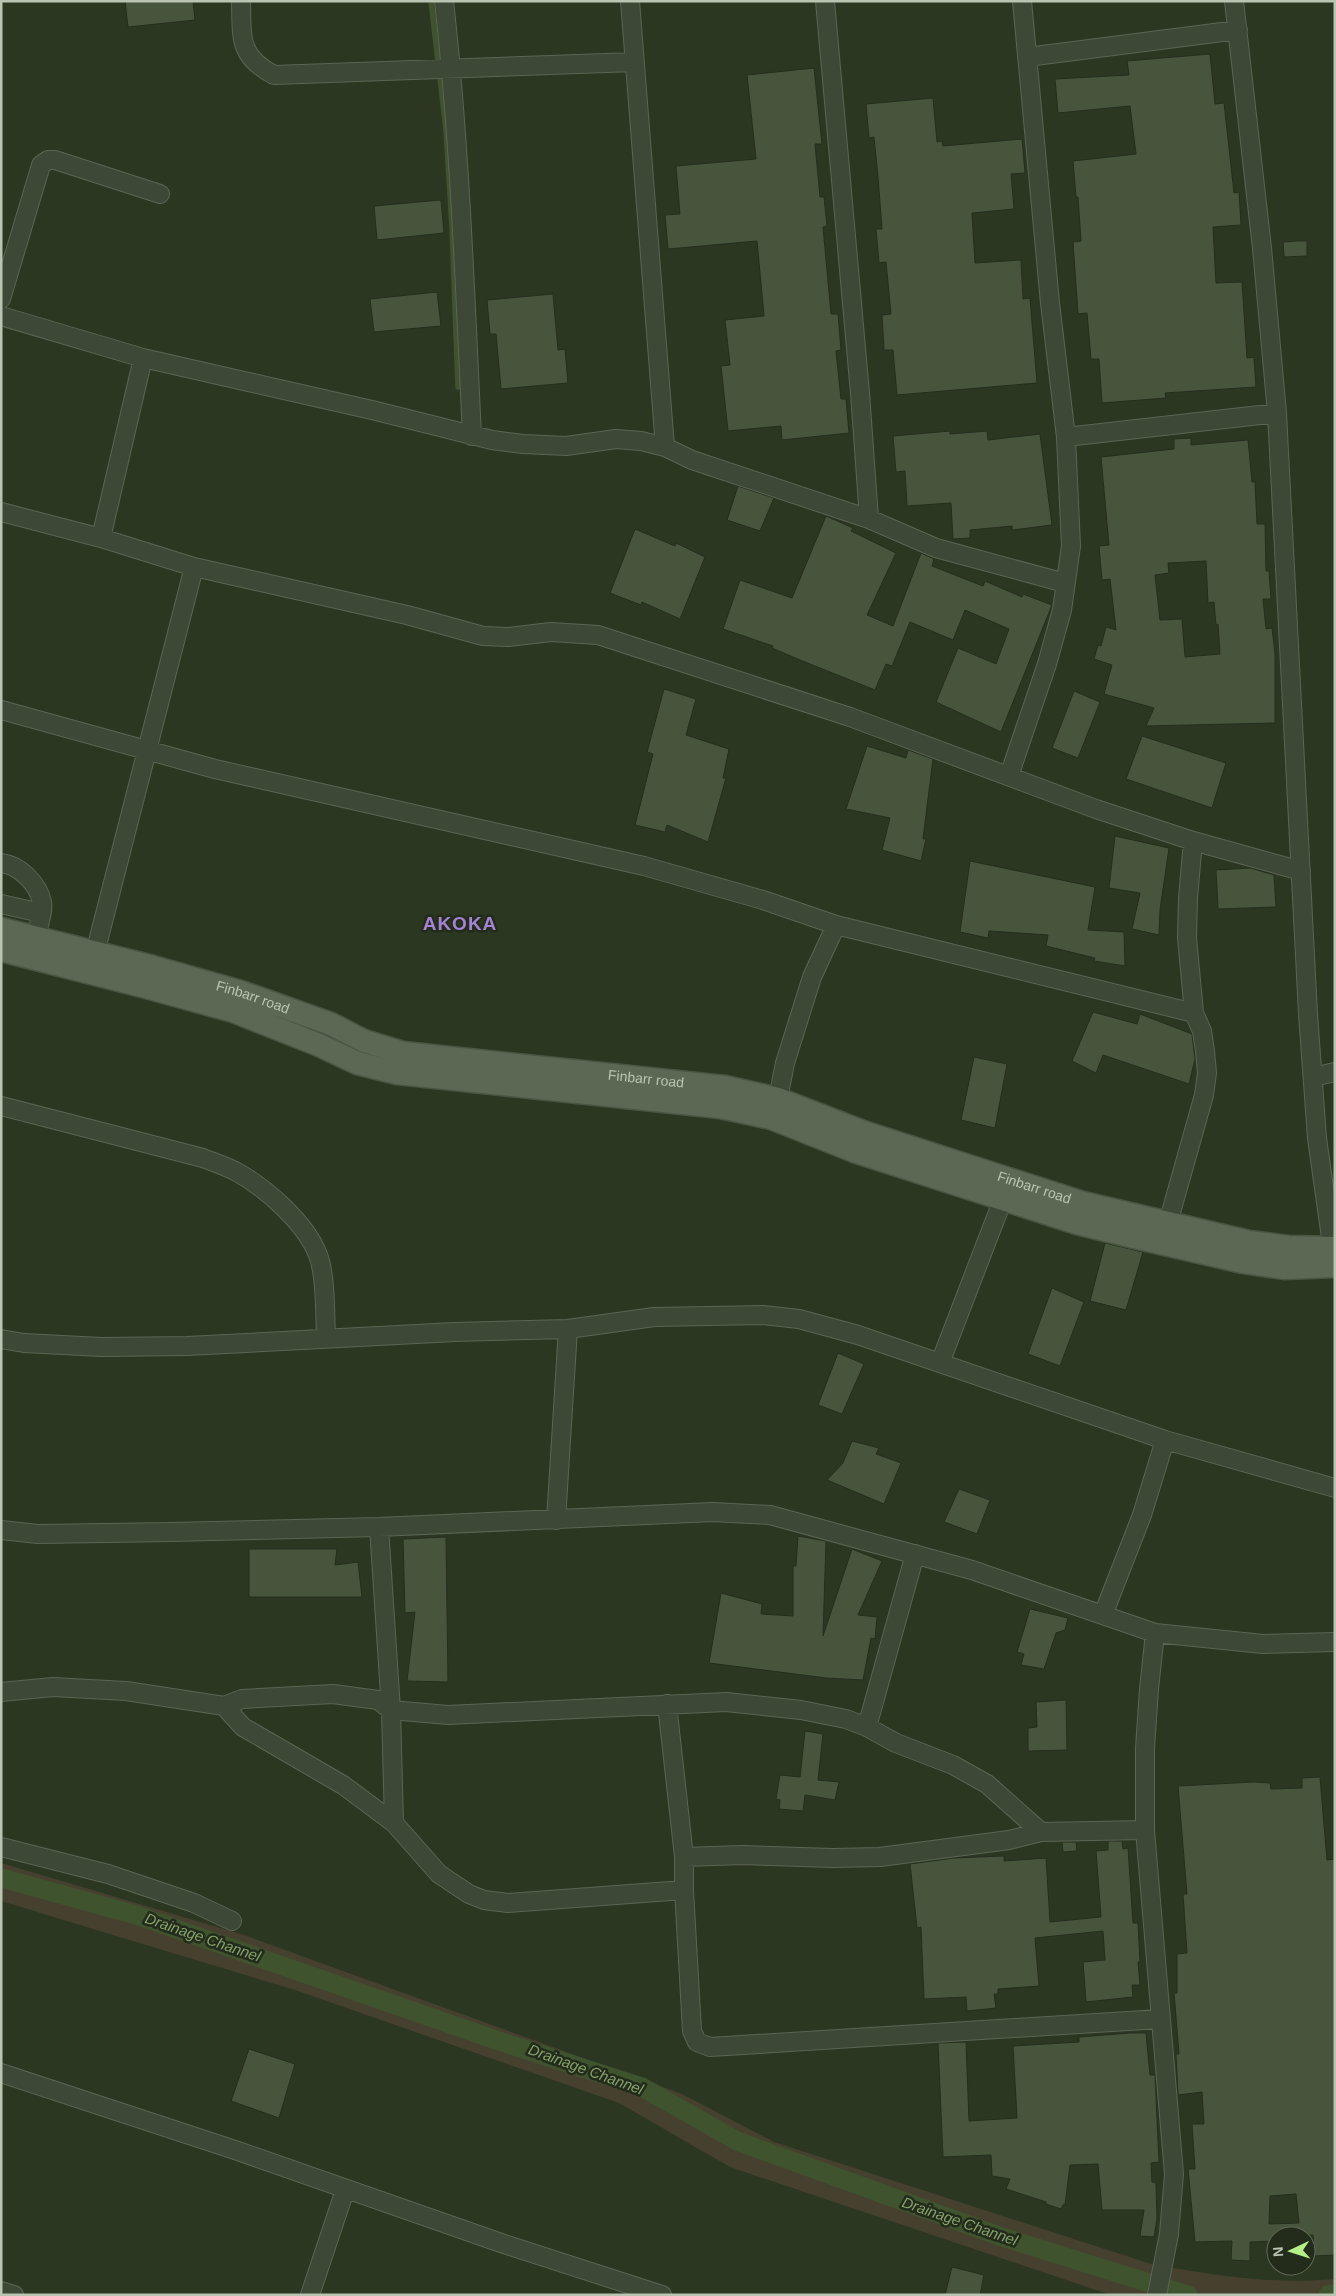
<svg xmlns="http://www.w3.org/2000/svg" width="1336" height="2296" viewBox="0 0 1336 2296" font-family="Helvetica,sans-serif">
  <rect width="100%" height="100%" fill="#2c3722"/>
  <!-- green -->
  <path fill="#46412f" d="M1,1863L244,1935L682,2094L774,2142L1151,2264C1211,2275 1274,2285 1335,2279V2295H1112L1102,2292L730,2167L619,2103L298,1991L1,1901Z"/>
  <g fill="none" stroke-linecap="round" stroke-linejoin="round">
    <!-- stream -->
    <path stroke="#3f532f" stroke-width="5.5" d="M431,1L446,130L452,227L458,387"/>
    <!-- canal -->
    <path stroke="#3f532f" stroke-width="19" d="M1,1878L136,1915L502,2042L642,2087L737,2141L1002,2237L1188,2295
      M1328,2295L1335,2294"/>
  </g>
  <!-- building -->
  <path fill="#47553c" stroke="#252e1d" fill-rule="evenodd" d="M125,1H193L195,20L128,27Z
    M1210,54L1215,104L1224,103L1234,193L1239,192L1241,225L1213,227L1216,283L1242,282L1247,358L1254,357L1256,387L1165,393L1166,398L1102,403L1099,359H1091L1087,313L1078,314L1073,242L1081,241L1078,197H1076L1073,161L1136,154L1130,106L1058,113L1055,79L1129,75L1127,61Z
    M814,68L822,144H815L820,197H824L827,226L823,227L831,314H838L841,350L836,351L841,399H846L849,433L782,440L781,426L728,431L721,366L730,365L725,320L764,316L757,241L668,249L665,215L680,214L676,166L756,159L747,75Z
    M933,98L937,142L942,141L943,146L1022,139L1025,173L1011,174L1014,209L972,213L975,263L1021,260L1023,299L1030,298L1037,383L897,395L893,350H884L882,315L891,314L886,262L879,263L876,229H882L878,177L874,137L869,138L866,104Z
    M441,200L444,233L377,240L374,206Z
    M1297,241H1307V256L1284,257L1283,242Z
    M437,292L441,326L374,332L370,299Z
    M553,294L558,350L565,349L568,383L501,389L496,334H490L487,300Z
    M950,431V434L987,431L988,440L1040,434L1052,525L1012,530V526L970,530V538L953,539L951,503L907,506L905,471L896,472L893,436Z
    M1191,438V445L1248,440L1252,482H1255L1257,524H1265L1266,571H1269L1271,599H1263L1266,629L1272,628L1275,654V723L1146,726L1154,708L1104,694L1112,665L1094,659L1098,645L1101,646L1106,627L1116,630L1110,579L1102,580L1099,546L1109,545L1101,457L1174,449V439ZM1206,561L1208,603L1214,602L1216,625L1218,624L1220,654L1185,657L1182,619L1160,620L1155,575L1169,573L1168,563Z
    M738,486L774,498L760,531L727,520Z
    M826,516L853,528L851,531L896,553L867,615L893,626L921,553L934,559L932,566L983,586L985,581L1022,597L1023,594L1052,605L1001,732L936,702L958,648L996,664L1009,629L965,610L953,640L910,622L892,666L886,664L875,690L800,660L772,648L773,646L723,629L740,580L792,598Z
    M635,529L675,546L676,543L705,557L680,619L642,602L641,605L610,593Z
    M664,689L696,699L686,735L729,749L723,778H726L708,842L667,825L665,832L635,825L653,754L647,752Z
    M1074,691L1100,702L1078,758L1052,748Z
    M1142,736L1226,763L1212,808L1126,779Z
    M867,746L906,758L908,750L933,759L923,839H926L921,861L882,850L890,818L846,809Z
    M1115,836L1169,848L1160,910L1159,935L1132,929L1140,893L1109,888Z
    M970,861L1095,887L1088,930L1124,932L1125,966L1094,961L1095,958L1046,946L1048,935L989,931L988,938L960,932Z
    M1251,868L1274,875L1276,907L1218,909L1216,870Z
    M1093,1012L1137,1024L1140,1014L1192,1034L1195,1059L1189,1084L1103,1055L1096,1073L1072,1061Z
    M974,1057L1007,1064L995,1128L961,1120Z
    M1105,1243L1143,1252L1126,1310L1090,1301Z
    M1052,1288L1084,1302L1060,1366L1028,1354Z
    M838,1353L864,1364L842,1414L818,1405Z
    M852,1441L879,1448L876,1454L901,1463L884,1504L827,1480L843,1463Z
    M959,1489L990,1500L977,1534L944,1522Z
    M798,1536L826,1541L823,1636L852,1549L882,1561L858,1615L877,1617L875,1639L871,1638L863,1680L826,1678L709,1663L721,1593L762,1604L761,1614L793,1616V1566H796Z
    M446,1537L448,1682L407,1681L415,1612L405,1613L403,1539Z
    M249,1549H337L335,1565L358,1562L362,1597H249Z
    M1030,1609L1068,1618L1065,1630L1056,1633L1044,1669L1021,1665L1024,1654L1017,1652Z
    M1066,1700L1067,1750L1028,1751V1728L1037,1727L1036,1702Z
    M805,1731L823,1734L818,1780L839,1782L835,1800L805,1795L803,1811L779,1809L780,1800L776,1799L780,1775L800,1777Z
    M1320,1777L1327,1860L1335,1859V2255L1314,2256L1313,2235L1276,2236V2241L1250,2242V2261L1231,2260L1232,2241L1195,2242L1188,2169H1195L1192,2124H1204L1202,2092L1178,2095L1176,2054H1179L1174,1993H1177V1954L1187,1953L1183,1894H1187L1178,1786L1254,1782L1270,1783L1271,1789L1302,1788V1778ZM1296,2194L1299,2223L1269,2224L1270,2196Z
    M1108,1841H1122L1123,1849L1128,1848L1133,1923H1138L1140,1962H1138L1140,1985H1132L1133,1997L1086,2002L1083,1962L1105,1960L1103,1931L1035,1938L1039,1986L998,1989V1994H994L996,2008L967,2011L966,1997L924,1999L921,1927L917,1928L910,1864L954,1858L1004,1856V1861L1046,1858L1050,1922L1101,1917L1096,1851L1108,1850Z
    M1062,1842H1076L1077,1851L1063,1852Z
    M1130,2033H1146L1150,2075H1155L1159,2162L1151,2163L1152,2182L1156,2183L1157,2219L1154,2237L1140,2236L1144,2210H1102L1098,2164L1070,2165L1065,2205H1063L1061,2209L1046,2204V2202L1006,2189L1010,2179L992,2176L991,2155L943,2157L938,2043L966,2042L969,2121L1017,2118L1013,2046L1079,2042V2037Z
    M249,2049L295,2064L279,2118L231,2101Z
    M952,2267L984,2275L980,2295H945Z"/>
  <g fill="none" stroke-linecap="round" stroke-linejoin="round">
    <!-- minor casing -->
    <g stroke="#5c6554" stroke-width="20">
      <path id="minor" d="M241,1C242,38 238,56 274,75L634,62
        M444,1C460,145 465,291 472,436
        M630,1L665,447
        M825,1L860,393L869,519
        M1234,1L1262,248L1277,413L1308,1014L1317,1138L1334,1259
        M1027,57L1238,30
        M1,299L41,165L48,160H55L160,194
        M1,316L143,358L372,410L492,440L523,444L566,446L616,439L641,441L665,447L692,460L869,519L936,548L1065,583
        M1066,437L1277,413
        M1,512L101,538L194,567L407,615L483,636L508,637L551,632L598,635L850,717L1096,809L1193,841L1301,871
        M101,538L143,358
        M1,710L215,769L644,866L763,900L836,925L1194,1013
        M1009,776L1047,664L1062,610L1071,546L1066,437L1050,303L1022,1
        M1,863C19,865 38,883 42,902C44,912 38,926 36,937
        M1,904L41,913
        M95,953L194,567
        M1313,1077L1335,1072
        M778,1099L785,1063L812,977L836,925
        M1,1106L203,1158C213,1162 225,1166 235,1171C265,1187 306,1223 318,1255C326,1275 325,1317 326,1339
        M1168,1223L1204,1095L1207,1073L1205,1051L1202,1031L1194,1013L1187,938L1188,898L1193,841
        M1,1339L24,1343L101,1347L187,1346L455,1332L568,1329L654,1317L763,1315L799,1319L858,1335L1165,1440L1335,1488
        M940,1363L1003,1199
        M556,1520L568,1329
        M379,1527L391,1710L394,1823
        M1,1530L38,1534L171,1532L379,1527L713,1512L770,1515L972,1570L1155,1633L1263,1644L1335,1642
        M1103,1615L1142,1515L1165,1440
        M1155,1633L1149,1689L1145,1748V1830L1174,2174L1169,2234L1157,2295
        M1,1692L53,1687L126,1691L224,1706L243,1727L343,1785L394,1823L439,1874L469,1894L484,1900L508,1903L684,1890
        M667,1704L684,1857V1890L692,2031L697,2042L710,2047L1160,2019
        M224,1706L242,1699L333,1694L378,1700L391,1710L448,1715L726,1702L801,1710L846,1719L867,1727L896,1743L953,1765L987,1784L1041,1832
        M867,1727L915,1554
        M1,1847L108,1874L194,1903L232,1921
        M684,1857L743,1855L833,1858L880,1857L1009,1840L1041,1832L1145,1830
        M1,2073L235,2150L504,2244L662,2295
        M1,2291L14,2295
        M310,2295L345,2190"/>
    </g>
    <!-- major casing -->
    <g stroke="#4a5442" stroke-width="25">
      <g id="major">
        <path id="s1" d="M1,929L153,967L241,992L331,1024L364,1041L403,1053L725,1087L778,1099L863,1132L1083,1203L1249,1242L1288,1247L1335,1248"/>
        <path d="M1,950L146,987L233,1011L319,1045L357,1063L397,1073L720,1107L771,1118L854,1151L1077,1223L1130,1236L1243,1262L1284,1268L1335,1266"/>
      </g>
    </g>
    <!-- minor -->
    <use href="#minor" stroke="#3e4836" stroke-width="18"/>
    <!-- major -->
    <use href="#major" stroke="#5d6854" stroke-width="22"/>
  </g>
  <g text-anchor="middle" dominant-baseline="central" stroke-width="5" stroke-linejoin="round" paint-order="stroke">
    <!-- street labels -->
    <g font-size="14" fill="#b9c4b1" stroke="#232c1b">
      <text stroke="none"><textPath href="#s1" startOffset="261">Finbarr road</textPath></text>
      <text stroke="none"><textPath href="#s1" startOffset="666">Finbarr road</textPath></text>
      <text stroke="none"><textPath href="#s1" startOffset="1071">Finbarr road</textPath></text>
    </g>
    <!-- water labels -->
    <g font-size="15" font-style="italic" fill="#85a16c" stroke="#232c1b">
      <text transform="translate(203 1937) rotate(19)">Drainage Channel</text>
      <text transform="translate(586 2069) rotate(20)">Drainage Channel</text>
      <text transform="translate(960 2221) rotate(19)">Drainage Channel</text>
    </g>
    <!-- district labels -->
    <g font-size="19" font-weight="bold" letter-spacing="1" fill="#a483d5" stroke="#232c1b">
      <text x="460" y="923">AKOKA</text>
    </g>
  </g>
  <!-- border -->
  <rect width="1336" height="2296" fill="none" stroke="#b9c4b1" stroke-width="5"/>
  <!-- north arrow -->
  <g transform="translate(1291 2251) rotate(266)"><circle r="24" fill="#232c1b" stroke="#5f6957"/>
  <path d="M0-4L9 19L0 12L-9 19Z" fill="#b5ef8a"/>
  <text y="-8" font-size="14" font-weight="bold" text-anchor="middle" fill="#b9c4b1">N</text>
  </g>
</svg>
